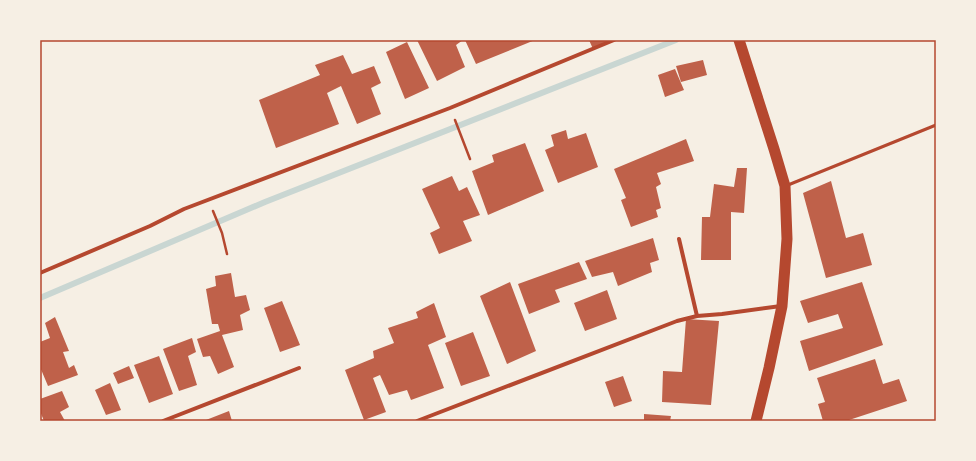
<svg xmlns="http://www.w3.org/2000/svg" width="976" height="461" viewBox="0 0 976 461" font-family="'DejaVu Sans',sans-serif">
  <rect width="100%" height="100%" fill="#f6efe4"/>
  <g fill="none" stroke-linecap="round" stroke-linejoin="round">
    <!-- stream -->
    <path stroke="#c9d6d2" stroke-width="6" d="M40,298L265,202L676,40"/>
  </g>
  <!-- building -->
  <path fill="#bf614a" d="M417,40H463L456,45L465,67L437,81Z
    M465,40H535L476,64Z
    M589,40H614L593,49Z
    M407,42L429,88L405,99L386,52Z
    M343,55L352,74L374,66L381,83L371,88L381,114L357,124L341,86L327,93L339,124L276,148L259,100L320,75L315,65Z
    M703,60L707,75L681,82L676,66Z
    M675,69L684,90L665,97L658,75Z
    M566,130L568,139L586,133L598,167L558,183L545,150L554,146L551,135Z
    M686,139L694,161L657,173L661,184L656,187L661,208L656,210L658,217L631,227L621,200L626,198L614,169Z
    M525,143L544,191L488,215L472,171L494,162L492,155Z
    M737,168H747L744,213L731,212V260H701L702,217H710L714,184L734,187Z
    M452,176L459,191L467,187L480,215L463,221L472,241L439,254L430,233L440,228L422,189Z
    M831,181L846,238L863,233L872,265L826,278L803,193Z
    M653,238L659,260L650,263L652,272L618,286L613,272L592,277L585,261Z
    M579,262L587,279L555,290L560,302L529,314L518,284Z
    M231,273L235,297L246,295L250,310L240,315L243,330L222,335L234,367L218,374L210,356L203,357L197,339L220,331L218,324H212L206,289L216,286L215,276Z
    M510,282L536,351L507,364L480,296Z
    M862,282L883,345L809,371L800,341L843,328L838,314L808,323L800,301Z
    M607,290L617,319L585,331L574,303Z
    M282,301L300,345L280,352L264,308Z
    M434,303L446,337L428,345L444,388L411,400L407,390L389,395L380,375L373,378L386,412L364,420L345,370L374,358L373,351L394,343L388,328L418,318L416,312Z
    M55,317L69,351L63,352L69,368L74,365L78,375L48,386L40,367V342L50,338L45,323Z
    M686,319L719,321L711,405L662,402L663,371L682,372Z
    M473,332L490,376L461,386L445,343Z
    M192,338L196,352L188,356L197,385L179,391L163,349Z
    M159,356L173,394L149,403L134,365Z
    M875,359L883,384L899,379L907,401L846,421H823L818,404L825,402L817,378Z
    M129,366L134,378L118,384L113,373Z
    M623,376L632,401L614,407L605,382Z
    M110,383L121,410L106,415L95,390Z
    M62,391L69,407L60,412L65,421H44L40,411V399Z
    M229,411L232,421H206V420Z
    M644,414L671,416L670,421H644Z"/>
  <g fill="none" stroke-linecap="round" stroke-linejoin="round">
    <!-- path -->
    <path stroke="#b5482f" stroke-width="2.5" d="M455,120L470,159
      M213,211L222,233L227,254"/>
    <!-- service -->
    <path stroke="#b5482f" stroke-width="3" d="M788,185L936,125"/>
    <!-- minor -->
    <path stroke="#b5482f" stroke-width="4" d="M679,239L697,316
      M40,273L150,226L184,209L450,108L614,40
      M163,421L299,368
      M417,421L677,321L697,316L722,314L781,306"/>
    <!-- trunk -->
    <path stroke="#b5482f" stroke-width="11" d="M739,40L774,149L785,186L787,239L782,306L769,368L756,421"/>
  </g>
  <!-- border -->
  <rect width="976" height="461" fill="none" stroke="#f6efe4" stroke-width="82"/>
  <rect x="41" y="41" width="894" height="379" fill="none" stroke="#b5482f" stroke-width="1.5"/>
</svg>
